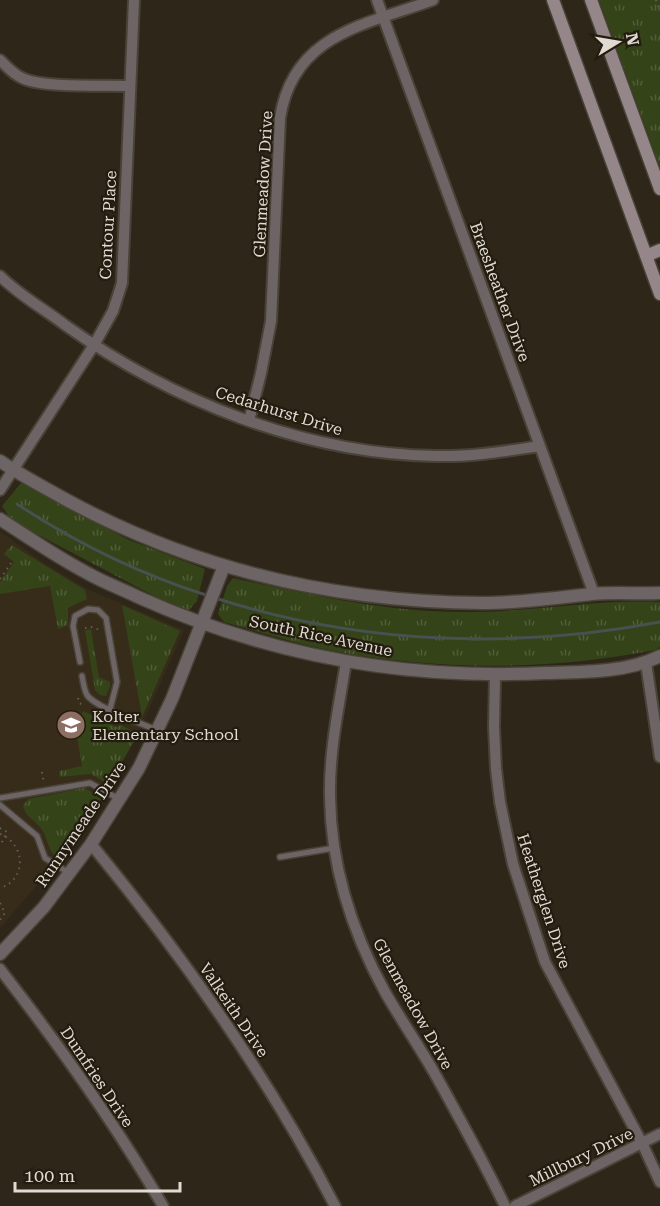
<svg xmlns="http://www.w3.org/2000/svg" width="660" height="1206" viewBox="0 0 660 1206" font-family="'Roboto Serif',serif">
  <defs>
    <pattern id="grass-tufts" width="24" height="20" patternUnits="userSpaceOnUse" patternTransform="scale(1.5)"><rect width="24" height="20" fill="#344318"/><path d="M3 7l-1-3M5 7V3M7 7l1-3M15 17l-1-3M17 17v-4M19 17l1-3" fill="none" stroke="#515e39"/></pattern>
  </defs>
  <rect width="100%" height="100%" fill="#2d2619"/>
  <!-- built -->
  <path fill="#372c19" d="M0,531L42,562L87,589L184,630L138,734L102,798L49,871L0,928Z"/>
  <!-- grass -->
  <path fill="url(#grass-tufts)" d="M599,0H660V167Z
    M21,483L129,540L205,569L197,601L189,610L160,599L12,521L2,506Z
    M12,545L85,590L87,599L68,608V625L58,629L50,586L0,594V582L14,562L4,554Z
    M233,578C311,595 389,613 468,612C532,612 596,599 660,602V647L655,650C548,671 436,671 329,650C294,643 259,632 224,622L218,614L227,586Z
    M122,605L180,631L142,717Z
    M91,629L99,677L110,682V686L106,696L100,695L95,690L85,630Z
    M83,711L116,727L121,725L138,734L109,785L91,774L60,777L59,771L82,766L75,726Z
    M85,788L102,798L58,859C45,848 49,835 38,825C31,817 26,817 23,806L28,799Z"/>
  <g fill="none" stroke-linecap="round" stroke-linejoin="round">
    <!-- stream -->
    <path stroke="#475150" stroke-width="3" d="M17,504C76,543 142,575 209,596
      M215,598C359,644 513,650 660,622"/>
    <!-- service casing -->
    <g stroke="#494337" stroke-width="8">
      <path id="service" d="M80,662L73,626L75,616L88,609L98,610L106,618L117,682L110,709
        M82,676C83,682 84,689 87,695C95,707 142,724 157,730
        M0,798L90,783L119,799
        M0,805L37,836L45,858L69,873
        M280,857L334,848"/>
    </g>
    <!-- minor casing -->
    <g stroke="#494337" stroke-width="14">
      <path id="minor" d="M377,0L594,594
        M0,60C7,67 13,74 22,78C41,88 104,85 129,86
        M0,276C19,295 44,309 65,325C172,401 304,454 436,456C472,457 506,451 540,446
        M249,421L261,373L271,321L280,118C293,34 365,25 433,0
        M0,490L94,345L113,311L122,283L134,0
        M346,662C339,706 329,751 330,797C331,865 352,932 385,992C401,1020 419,1046 435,1074C459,1117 483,1161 505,1206
        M646,663L660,757
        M495,676L494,727L496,769L500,802L513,864L545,962L642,1143L660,1182
        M91,844C183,956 268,1076 335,1206
        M0,969C59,1045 115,1123 163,1206
        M515,1206L660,1134"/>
    </g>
    <!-- tertiary casing -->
    <g stroke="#494337" stroke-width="15">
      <path id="tertiary" d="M0,461C20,475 42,486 63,498C194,570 334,602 483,603C519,603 555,598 592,594C614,592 637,594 660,593
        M0,519C29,538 58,558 89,574C105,583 122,589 138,597C267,655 404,680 545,673C582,672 626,673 660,656
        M0,954L44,907L91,844L139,768L172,699L224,566"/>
    </g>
    <!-- secondary casing -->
    <g stroke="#494337" stroke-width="15">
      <path id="secondary" d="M553,0L660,294
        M591,0L660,189
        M646,256L660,250"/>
    </g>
    <!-- path -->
    <path stroke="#645e52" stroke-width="2" stroke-dasharray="1.5 4.5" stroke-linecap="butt" d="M656,0L660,11
      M0,579L11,563
      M85,628L91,627L100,630
      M78,698L79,703L85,706
      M42,772L44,784
      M0,828L7,832L0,846
      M0,834C26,844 27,880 0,888
      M0,903L5,913L0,920"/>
    <!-- service -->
    <use href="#service" stroke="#6d6565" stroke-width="5"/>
    <!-- minor -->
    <use href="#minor" stroke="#6d6565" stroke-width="10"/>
    <!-- tertiary -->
    <use href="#tertiary" stroke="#6d6565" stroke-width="12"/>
    <!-- secondary -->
    <use href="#secondary" stroke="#958789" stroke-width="12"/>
  </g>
  <!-- icons -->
  <defs>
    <g id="school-disc" transform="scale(1.5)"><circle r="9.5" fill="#8d6e63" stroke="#231c0f"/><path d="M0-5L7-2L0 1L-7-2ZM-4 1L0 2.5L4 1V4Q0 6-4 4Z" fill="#fff"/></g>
  </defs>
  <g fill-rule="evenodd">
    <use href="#school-disc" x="71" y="725"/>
  </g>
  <g text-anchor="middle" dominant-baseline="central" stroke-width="4.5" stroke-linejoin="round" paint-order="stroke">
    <!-- street labels -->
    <g font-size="16" fill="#dfdad2" stroke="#231c0f">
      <text transform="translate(263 184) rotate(-87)">Glenmeadow Drive</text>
      <text transform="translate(108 225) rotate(-87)">Contour Place</text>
      <text transform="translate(500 292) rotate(70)">Braesheather Drive</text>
      <text transform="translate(279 411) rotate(17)">Cedarhurst Drive</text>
      <text transform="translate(321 636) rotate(12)">South Rice Avenue</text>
      <text transform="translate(81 824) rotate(-56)">Runnymeade Drive</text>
      <text transform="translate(544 901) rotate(72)">Heatherglen Drive</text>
      <text transform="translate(413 1004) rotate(61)">Glenmeadow Drive</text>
      <text transform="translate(234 1010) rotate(56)">Valkeith Drive</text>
      <text transform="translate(97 1077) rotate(56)">Dumfries Drive</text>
      <text transform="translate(581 1157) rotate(-26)">Millbury Drive</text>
    </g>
    <!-- poi labels -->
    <g font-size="16" fill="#dfdad2" stroke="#231c0f" text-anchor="start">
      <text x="92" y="716">Kolter<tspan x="92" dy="18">Elementary School</tspan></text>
    </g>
  </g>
  <!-- north arrow -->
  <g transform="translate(618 42) rotate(79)" stroke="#231c0f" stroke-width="4.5" paint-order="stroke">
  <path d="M0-4.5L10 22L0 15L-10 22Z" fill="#dfdad2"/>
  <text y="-9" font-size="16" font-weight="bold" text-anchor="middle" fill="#dfdad2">N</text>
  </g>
  <!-- scale -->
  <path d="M15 1182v9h165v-9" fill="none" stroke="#dfdad2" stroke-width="3"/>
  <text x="24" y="1182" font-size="18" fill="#dfdad2" stroke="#231c0f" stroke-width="4.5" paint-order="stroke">100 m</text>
</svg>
